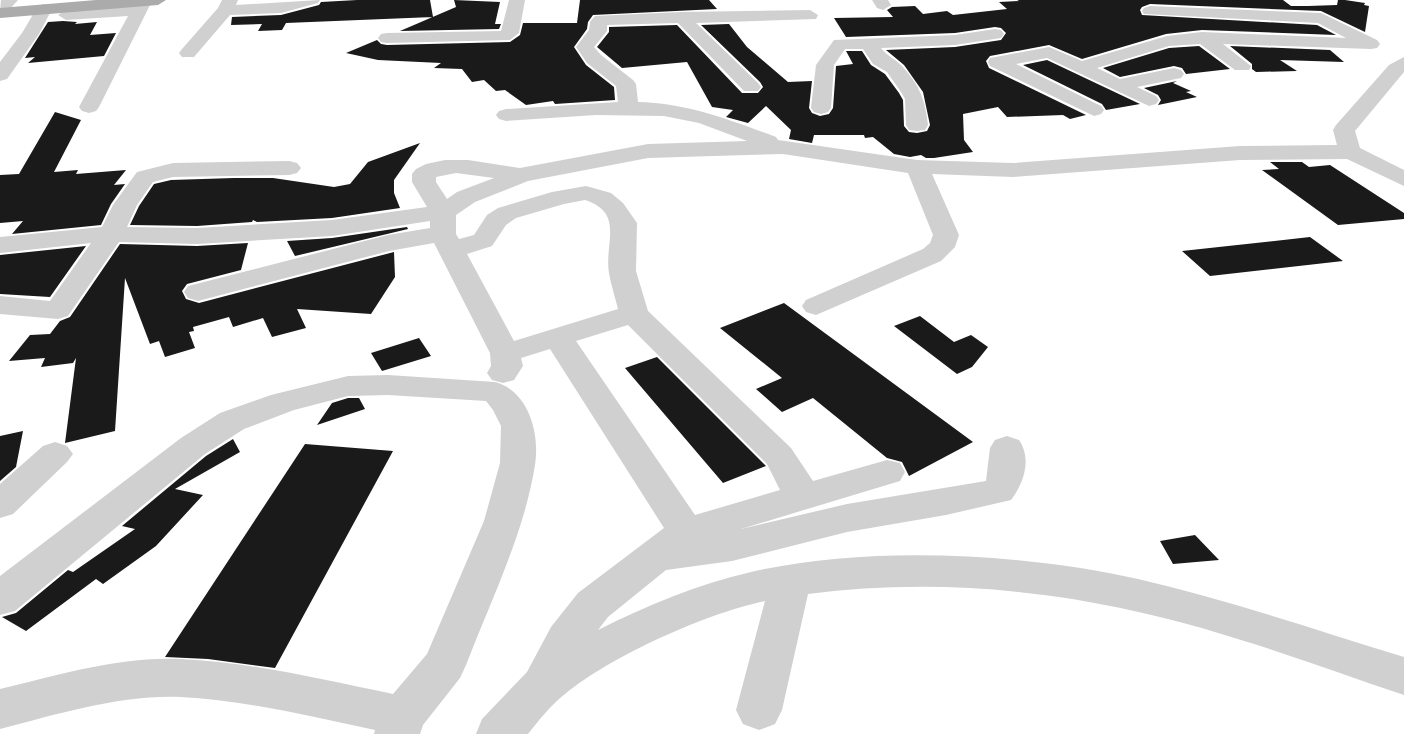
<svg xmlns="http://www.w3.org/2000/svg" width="1404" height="734" viewBox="0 0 1404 734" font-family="'Noto Sans',sans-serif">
  <rect width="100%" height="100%" fill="#fff"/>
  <!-- building -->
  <path fill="#1a1a1a" d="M357,0H430L433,17L286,23L282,30L258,31L262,24L231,25L232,17L281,15L319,5L321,2Z
    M454,0L500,2L495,24H501L499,29L400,31L456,7Z
    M580,0H709L717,9L593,15L588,22L587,29L574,47L586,65L614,87L615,100L555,104L553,101L526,105L505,90L496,91L484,80L472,82L462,69L434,68L441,63L378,60L346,53L377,40L381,44L387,45L510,42L520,35L523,23H577Z
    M1017,0H1283L1291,6H1308L1337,5L1338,0H1345L1365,3L1364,5L1369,6L1365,32L1321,11L1150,4L1142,7L1140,10L1142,15L1317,25L1336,35L1202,30L1166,34L1082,59L1049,45L990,56L986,61L989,68L1086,115L1070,119L1063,115L1007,117L998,107L963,114L964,140L973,152L934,158H926L921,155L910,157L894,154L873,137L865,138L864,135H814L812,143L789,139L791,130L766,106L748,123L726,117L733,110L712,107L687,62L622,68L597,47L609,32V27L677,25L742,93H758L763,87L760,82L701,25L729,24L747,47L788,82L812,81L809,108L812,113L820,116L829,114L833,108L836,66L853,64L846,51H862L871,65L885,74L899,93L903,100L904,126L909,132L917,133L927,131L930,125L923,92L904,65L886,50L955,47L1001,40L1006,33L1001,28L995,27L955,33L846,37L834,18L893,17L887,10L892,7L915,6L923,14L947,11L953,15L1007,9L999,2L1019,1Z
    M63,21L77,22L75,24L97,22L90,35L116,33L104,56L28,63L35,57L25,58L48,22Z
    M1199,46L1230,69L1186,74L1182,68L1174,66L1120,77L1103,68L1169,48Z
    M1230,46L1330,50L1344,62L1280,60L1297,71L1256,72L1252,69V64Z
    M1047,60L1140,104L1106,110L1102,104L1023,65Z
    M1177,81L1173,83L1191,91L1186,92L1197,97L1158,105L1161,100L1158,95L1144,88Z
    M55,112L81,120L54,172L78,170L76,174L126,170L114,185L125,184L111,204L101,225L12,234L23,221L0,223V175L19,174Z
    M420,143L394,180V193L400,208L332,218L257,222L253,220L252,222L197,226L130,225L139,206L154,184L171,180L234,178H273L334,187L350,184L368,162Z
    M1270,162H1302L1309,167L1330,165L1404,213V219L1338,225L1262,170L1279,169Z
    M407,227L408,229L295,256L287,241L332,238Z
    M1310,237L1343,261L1210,276L1182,251Z
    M248,243L241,270L187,284L182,291L186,299L199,303L394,252L395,277L371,314L297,309L306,328L272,337L263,318L233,327L229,317L193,327L194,331L189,332L195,348L165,357L159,341L150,344L125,278L115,431L65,443L76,358L73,363L41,367L45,358L9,361L30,335L50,334L60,321L70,317L120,244L197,246Z
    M86,246L50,297L0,294V255Z
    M784,303L973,442L909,476L902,462L887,458L813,398L782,412L756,389L782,378L720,328Z
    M920,316L954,342L971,335L988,347L972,367L957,374L894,326Z
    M419,338L431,356L382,371L371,353Z
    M657,357L766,466L723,483L625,368Z
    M348,398H359L365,409L317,425L332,403Z
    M23,431L16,467L0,481V436Z
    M233,439L240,452L175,489L203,495L156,546L103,584L96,579L26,631L2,617L16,613L68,570L73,572L135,529L122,526L206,456Z
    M305,444L393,451L275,668L208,659L165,657Z
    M1195,535L1219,560L1173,564L1160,541Z"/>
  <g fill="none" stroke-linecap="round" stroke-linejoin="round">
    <!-- minor -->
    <path fill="#d0d0d0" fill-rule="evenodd" d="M18,0L9,10L0,11L1,0Z
      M137,0L152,1L99,107L96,111L89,113L82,111L79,107L128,16L66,20L58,15L66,10L134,5Z
      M222,0H238L236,5L320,0L318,3L281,13L230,15L194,57H182L179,53L182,49L218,8Z
      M509,0H525L519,33L510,40L387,43L381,42L378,38L381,34L387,33L501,31Z
      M872,0H888L891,5L883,10L877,8Z
      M44,4L52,9L39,34L7,79L0,81V62L22,33L38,6Z
      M1150,6L1321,13L1377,40L1380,44L1377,48L1371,49L1223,44L1251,66L1249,70H1235L1200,44L1169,46L1097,68L1120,79L1174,68L1181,70L1184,74L1181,78L1137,87L1156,96L1159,100L1156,104L1149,106L1047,58L1016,64L1101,106L1104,110L1101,114L1094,116L990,66L988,62L990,58L1049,47L1082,61L1167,36L1202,32L1346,38L1318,23L1144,14L1142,11L1144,8Z
      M810,10L818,15L816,19L696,23L758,83L761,87L758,91H744L678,23L607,25V31L594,47L601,55L633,80L636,84L638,102C687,103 730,120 776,137L778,140L917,160L1013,163L1240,146L1337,145L1333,130L1336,125L1389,65L1404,57V72L1355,131L1360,148L1404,170V186L1347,159L1240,160L1013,177L932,174L959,235L955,247L941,261L816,315L806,312L802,306L806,300L923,249L930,243L933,235L908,173L783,154L648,158L528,181L475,202L456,215V234L459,239L474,235L487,215L498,208L552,192L586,186L611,193L623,203L637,223L636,271L648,311L791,448L813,481L887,460L900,463L905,472L900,481L741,529L847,504L986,481L990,448L995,440L1007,436L1019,440C1032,459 1024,483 1011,500L946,515L847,532L732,561L666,570L608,617L598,630C646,606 698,584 751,572C869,545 1020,553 1138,579C1228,600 1316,630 1404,657V695C1315,665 1226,631 1134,611C1028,587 916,580 808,594L782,710L775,724L759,730L743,724L736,710L765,601C707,613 611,656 565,694C551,705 539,720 528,734H476L482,719L527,672L551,627L578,593L664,528L550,349L521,358L523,366L514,380L503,383L492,380L487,373L491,366L490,353L434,243L389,251L198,301L188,298L184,292L188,286L388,235L430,228V221L332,236L197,244L119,242L68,316L58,319L0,314V296L50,301L91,243L0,253V237L102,227L113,205L137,172L173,163L289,161L297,163L301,168L297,173L289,175L173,177L153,182L137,205L127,227L197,228L332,220L427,207L412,182V174L416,169L426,164L445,160H468L520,168L648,144L747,141L699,123L664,116L596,115L506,121L499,119L496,115L499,111L506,109L618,102L616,86L587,63L576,47L589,30L590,22L595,16L681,12ZM456,173L494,178L457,192L447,199L436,182V177ZM585,200C625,213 604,243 609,273C611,285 615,297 618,309L514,341L467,254L492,246L506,225L516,218L564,204ZM628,325L767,464L780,490L695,515L576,341Z
      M995,29L1001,30L1004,34L1001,38L955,45L881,48C887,56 895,59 902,66C920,86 925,99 928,125L925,130L917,131L909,130L906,125L905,99L901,92L887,72L873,64L863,49H845L834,65L831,108L828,112L821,114L814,112L811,108L816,65L834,40L955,35Z
      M388,375L495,382C529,391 540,434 535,465C524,534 491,600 466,665L460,678L423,725L420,734H374L375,730C311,717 246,700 180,697C119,695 59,714 0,729V689C59,675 119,656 181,659C252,662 323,680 393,694L427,654L484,521L500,463L501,426L493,410L486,401L388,395L348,396L294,410L244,429L205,454L15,611L0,615V576L181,438L220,413L271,395L348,376Z
      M55,442L67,446L73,454L67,462L13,514L0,518V484L43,446Z"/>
    <!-- major -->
    <path fill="#ababab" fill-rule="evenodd" d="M96,0H166L158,5L0,18V8Z"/>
  </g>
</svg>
